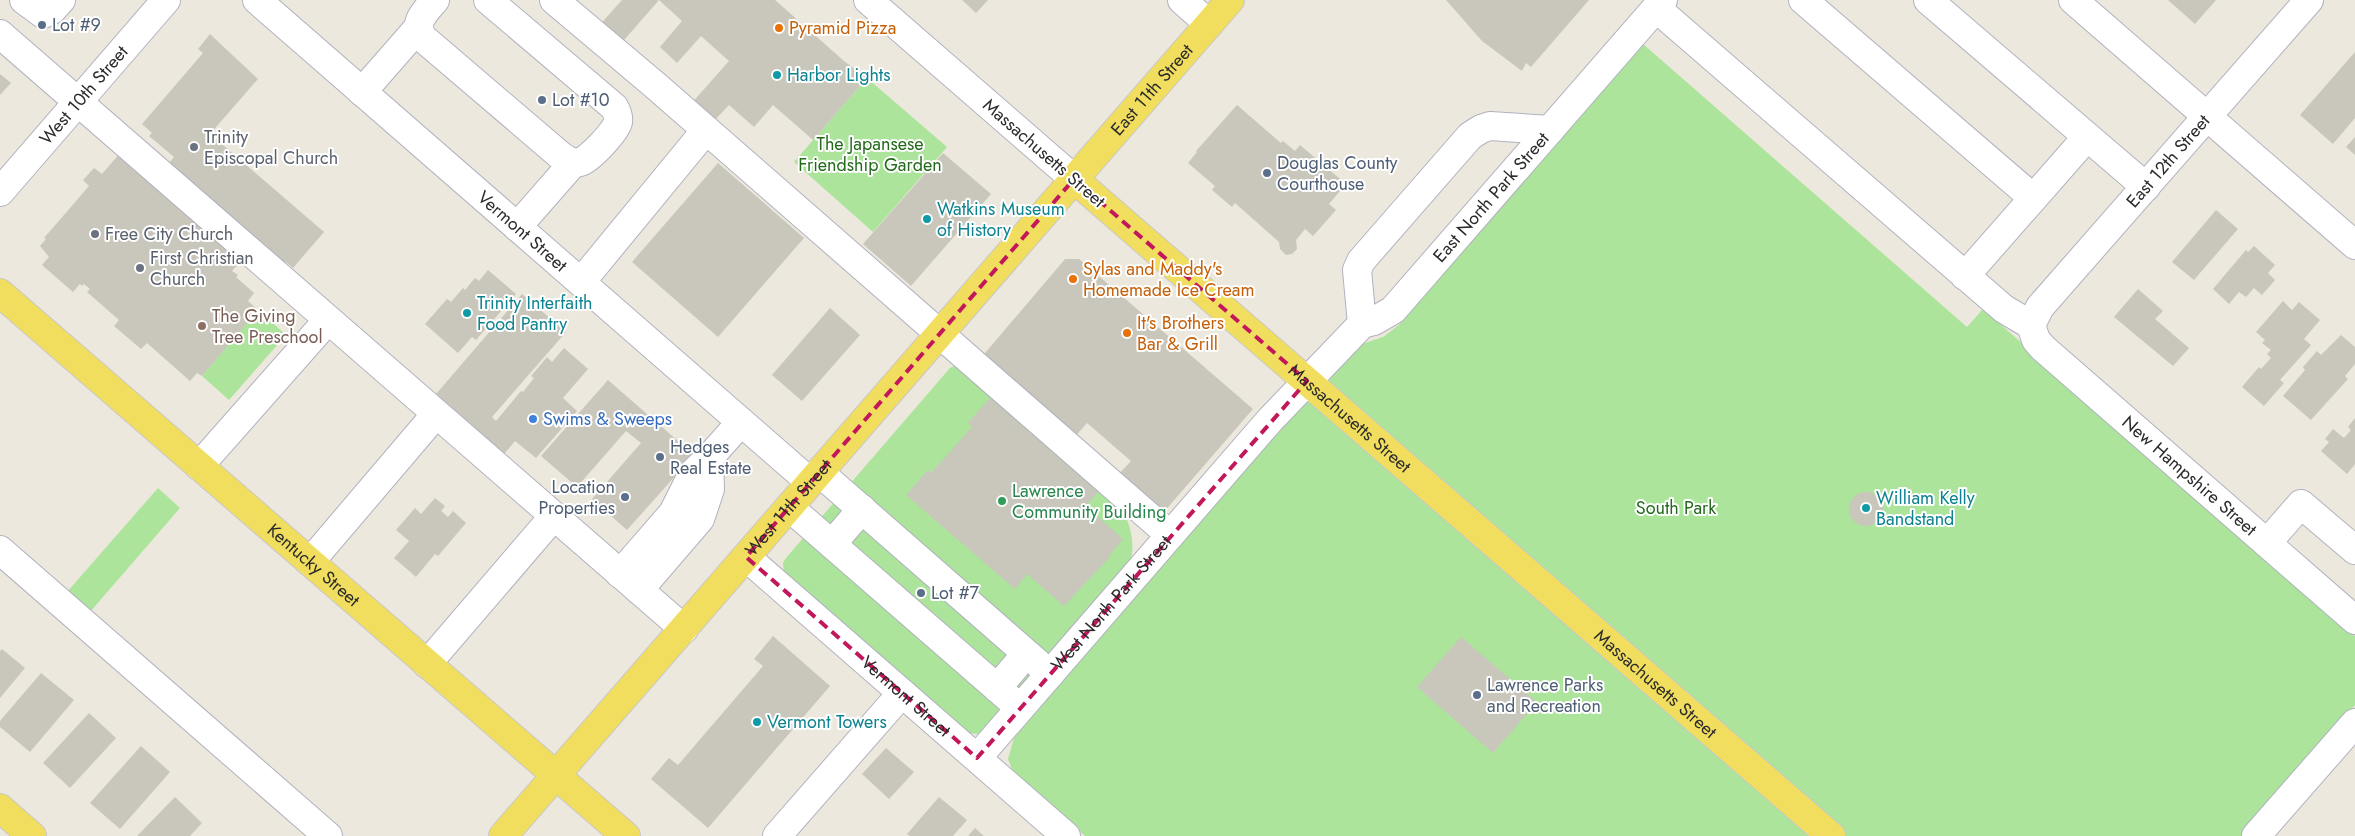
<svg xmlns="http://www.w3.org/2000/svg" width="2355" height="836" viewBox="0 0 2355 836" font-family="Jost,sans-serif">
  <rect width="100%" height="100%" fill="#ede8dd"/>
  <!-- green -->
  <path fill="#abe49a" d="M1643,44L1967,327L1983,309L2355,636V705L2241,836H1085L1013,772L1008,759L1014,738L1277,432L1359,345L1383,337L1399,325Z
    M867,78L947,147L873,232L794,162Z
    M252,316L260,323L266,317L286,335L229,400L202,376Z
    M954,366H961L1123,509C1130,527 1135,540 1131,559L980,734L966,733L784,574L783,563L786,558L950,368Z
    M158,488L180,508L90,612L67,592Z"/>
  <!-- building -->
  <path fill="#c9c6bc" d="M622,0H775L844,61L867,78L813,140L773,105L754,127L729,105L711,124L690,105L729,61L701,36L677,63L660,47L682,21L659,0L618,47L597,28Z
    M962,0H988L976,13Z
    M1446,0H1589L1531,67L1526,63L1522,71L1482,41Z
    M2168,0H2216L2195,24Z
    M210,34L258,79L210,134L324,232L293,268L286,262L280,269L164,169L174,157L149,136L152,133L142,124L203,53L198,49Z
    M2355,52V118L2333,144L2300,115Z
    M0,74L11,83L0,95Z
    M1237,105L1281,143L1283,141L1295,151L1300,145L1346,184L1329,204L1336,210L1313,236L1305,229L1296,240L1297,249L1292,254L1286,255L1280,249L1279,242L1235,203L1232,207L1212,190L1215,186L1188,163L1197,152L1196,151Z
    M2355,137V155L2346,147Z
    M121,152L242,260L232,271L238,275L236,277L254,293L248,301L258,310L202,376L197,373L190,381L147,343L141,349L114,326L119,320L87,292L90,289L84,284L82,286L80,284L73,292L42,265L49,257L40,246L46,239L44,238L89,186L83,180L94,168L102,174Z
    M943,153L991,194L911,286L863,244Z
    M718,163L804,238L718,337L632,262Z
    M2216,210L2238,229L2194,280L2172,262Z
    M2254,246L2275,265L2268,273L2275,280L2262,295L2254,288L2246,297L2239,292L2229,304L2213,289L2246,250L2248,252Z
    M1065,259H1079L1253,409L1163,513L1118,475L1131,461L1087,423L1074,438L980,359Z
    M488,270L516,294L476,340L472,337L458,353L425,324L447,299L451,302L463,288L465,290L475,278L479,281Z
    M2138,289L2163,311L2155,319L2189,348L2173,366L2114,317Z
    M522,294L566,332L492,417L496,421L521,391L523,392L534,378L531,376L547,357L552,362L564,348L588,369L563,398L577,411L536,458L515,441L500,459L476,438L480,432L436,394Z
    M2283,301L2292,310L2299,302L2320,320L2304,339L2311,345L2280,380L2284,383L2264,406L2242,387L2259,367L2261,369L2271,358L2267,354L2271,350L2262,343L2265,340L2256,332Z
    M830,308L860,335L802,401L772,375Z
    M2341,335L2355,347V364L2345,376L2348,379L2311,420L2283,396L2305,370L2303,367L2317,351L2321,355Z
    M608,380L694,455L627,530L592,499L641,443L626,431L577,487L541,456Z
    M990,398L1098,492L1086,506L1123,539L1109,556L1110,557L1064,606L1027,574L1015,589L906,495L928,470L931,473L972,427L968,423Z
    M2355,418V464L2347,474L2321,451L2329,442L2325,439L2333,429L2344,438L2351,430L2348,427Z
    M1849 509a17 17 0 1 1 34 0a17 17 0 1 1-34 0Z
    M435,498L445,506L441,511L448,517L453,511L466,523L438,556L435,554L416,577L394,558L409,541L396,530L415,508L421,514Z
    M773,636L830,686L708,828L651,779L669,758L678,765L763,666L754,659Z
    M1461,637L1537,702L1493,753L1417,687Z
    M2,649L25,668L0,698V651Z
    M41,673L74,700L30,752L0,727V721Z
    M89,713L116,738L70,788L43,763Z
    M141,746L170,772L120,829L90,803Z
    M886,748L914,772L889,799L862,774Z
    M175,797L202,823L190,836H137Z
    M939,797L967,820L953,836H910L907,834Z
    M975,828L984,836H968Z"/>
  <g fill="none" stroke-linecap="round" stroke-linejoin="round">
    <!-- minor casing -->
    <g stroke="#b1b2bf" stroke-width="30">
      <g id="minor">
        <path d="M24,0L43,14L52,10L61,0"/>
        <path id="s1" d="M257,0L810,482"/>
        <path d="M435,0C425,12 411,24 424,39L561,156C567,160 573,164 580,162C589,160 616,131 618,122C619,116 617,112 614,107L488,0"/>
        <path d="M554,0L656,86L1170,535"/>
        <path d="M868,0L1074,179"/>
        <path d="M1182,0L1209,24"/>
        <path d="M1803,0L2033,198"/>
        <path d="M1928,0L2146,187"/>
        <path d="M2073,0L2355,245"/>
        <path id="s2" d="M2309,0L2040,307L2031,325L2036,340L2043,348L2355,620"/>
        <path d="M1656,8L2004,309L2031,325"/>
        <path d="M0,34L684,629"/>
        <path d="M362,92L418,28"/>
        <path id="s3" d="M0,192L166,0"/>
        <path d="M517,227L573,163"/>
        <path d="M1965,276L2087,137"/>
        <path d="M581,282L706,130"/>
        <path d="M1362,324L1357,270L1361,261L1470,136L1481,129L1490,126L1550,130"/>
        <path d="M199,466L328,320"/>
        <path d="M819,472L1050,674"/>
        <path d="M789,507L1020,708"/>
        <path d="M2267,543L2301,504L2355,550"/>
        <path d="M832,544L862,509"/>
        <path d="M0,550L328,836"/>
        <path id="s4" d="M746,557L1066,836"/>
        <path d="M310,562L436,414"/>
        <path d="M620,574L673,513L693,473L709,458L741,422"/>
        <path d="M639,590L700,519L710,489L709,458"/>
        <path d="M427,664L554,516"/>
        <path d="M997,688L1026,654"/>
        <path id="s5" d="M977,758L1270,420L1362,324L1374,321L1393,310L1663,0"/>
        <path d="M777,836L902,693"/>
        <path d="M2256,836L2355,723"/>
      </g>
    </g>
    <!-- major casing -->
    <g stroke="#c8c8c8" stroke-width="30">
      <g id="major">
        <path id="s6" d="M1074,179L1831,836"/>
        <path id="s7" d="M0,293L626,836"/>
        <path d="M0,808L32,836"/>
        <path id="s8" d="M503,836L1230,0"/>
      </g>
    </g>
    <!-- minor -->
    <use href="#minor" stroke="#fff" stroke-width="28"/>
    <!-- major -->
    <use href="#major" stroke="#f2de5e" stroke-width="28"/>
  </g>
  <!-- marked area -->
  <path fill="none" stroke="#c2185b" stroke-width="4" stroke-dasharray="10 6" stroke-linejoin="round" d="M1074,179L1307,381L977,758L746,557Z"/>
  <!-- markers -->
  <g fill="#5c6f8a" stroke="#fff" stroke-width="2">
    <circle cx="42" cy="25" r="5"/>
    <circle cx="542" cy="100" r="5"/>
    <circle cx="1267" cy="173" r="5"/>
    <circle cx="660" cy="457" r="5"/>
    <circle cx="625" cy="497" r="5"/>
    <circle cx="921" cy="593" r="5"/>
    <circle cx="1477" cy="695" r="5"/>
  </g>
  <g fill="#e8710a" stroke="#fff" stroke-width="2">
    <circle cx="779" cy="28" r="5"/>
    <circle cx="1073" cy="279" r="5"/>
    <circle cx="1127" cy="333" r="5"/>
  </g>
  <g fill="#0f9aa8" stroke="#fff" stroke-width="2">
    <circle cx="777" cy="75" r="5"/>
    <circle cx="927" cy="219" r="5"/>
    <circle cx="467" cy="313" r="5"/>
    <circle cx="1866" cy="508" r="5"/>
    <circle cx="757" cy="722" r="5"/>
  </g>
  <g fill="#6b7280" stroke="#fff" stroke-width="2">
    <circle cx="194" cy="147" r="5"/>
    <circle cx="95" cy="234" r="5"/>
    <circle cx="140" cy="268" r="5"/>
  </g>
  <circle fill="#8d6e63" stroke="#fff" stroke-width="2" cx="202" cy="326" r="5"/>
  <circle fill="#3f7fe0" stroke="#fff" stroke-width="2" cx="533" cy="419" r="5"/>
  <circle fill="#2e9e5b" stroke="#fff" stroke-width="2" cx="1002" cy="501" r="5"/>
  <g text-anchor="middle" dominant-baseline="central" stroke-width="4" stroke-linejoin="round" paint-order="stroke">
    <!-- service labels -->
    <g font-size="18" fill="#4e5e75" stroke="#fff" text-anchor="start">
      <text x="52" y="25">Lot #9</text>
      <text x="552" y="100">Lot #10</text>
      <text x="1277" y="163">Douglas County<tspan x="1277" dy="21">Courthouse</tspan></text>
      <text x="670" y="447">Hedges<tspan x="670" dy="21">Real Estate</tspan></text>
      <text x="615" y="487" text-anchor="end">Location<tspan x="615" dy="21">Properties</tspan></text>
      <text x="931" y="593">Lot #7</text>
      <text x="1487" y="685">Lawrence Parks<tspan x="1487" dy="21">and Recreation</tspan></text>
    </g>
    <!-- food labels -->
    <g font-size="18" fill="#c56008" stroke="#fff" text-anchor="start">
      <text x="789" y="28">Pyramid Pizza</text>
      <text x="1083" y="269">Sylas and Maddy's<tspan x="1083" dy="21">Homemade Ice Cream</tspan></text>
      <text x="1137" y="323">It's Brothers<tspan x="1137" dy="21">Bar &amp; Grill</tspan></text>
    </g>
    <!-- culture labels -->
    <g font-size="18" fill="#0d838f" stroke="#fff" text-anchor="start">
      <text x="787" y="75">Harbor Lights</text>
      <text x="937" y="209">Watkins Museum<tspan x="937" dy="21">of History</tspan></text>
      <text x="477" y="303">Trinity Interfaith<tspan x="477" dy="21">Food Pantry</tspan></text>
      <text x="1876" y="498">William Kelly<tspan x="1876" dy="21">Bandstand</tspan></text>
      <text x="767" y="722">Vermont Towers</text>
    </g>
    <!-- street labels -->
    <g font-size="18" fill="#2b2b2b" stroke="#fff">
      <text stroke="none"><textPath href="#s8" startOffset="989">East 11th Street</textPath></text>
      <text stroke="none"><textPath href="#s3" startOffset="128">West 10th Street</textPath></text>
      <text transform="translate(1044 153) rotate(41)">Massachusetts Street</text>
      <text transform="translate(2168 161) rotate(-49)">East 12th Street</text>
      <text stroke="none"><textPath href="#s5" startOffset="764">East North Park Street</textPath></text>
      <text stroke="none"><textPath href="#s1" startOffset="352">Vermont Street</textPath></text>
      <text stroke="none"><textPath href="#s6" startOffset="365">Massachusetts Street</textPath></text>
      <text stroke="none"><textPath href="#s2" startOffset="649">New Hampshire Street</textPath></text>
      <text stroke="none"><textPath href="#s8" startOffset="435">West 11th Street</textPath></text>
      <text stroke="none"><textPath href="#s7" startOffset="415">Kentucky Street</textPath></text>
      <text stroke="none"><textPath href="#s5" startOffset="205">West North Park Street</textPath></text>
      <text stroke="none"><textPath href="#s6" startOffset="770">Massachusetts Street</textPath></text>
      <text stroke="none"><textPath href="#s4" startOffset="212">Vermont Street</textPath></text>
    </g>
    <!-- worship labels -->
    <g font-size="18" fill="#5b616d" stroke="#fff" text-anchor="start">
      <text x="204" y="137">Trinity<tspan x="204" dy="21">Episcopal Church</tspan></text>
      <text x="105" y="234">Free City Church</text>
      <text x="150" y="258">First Christian<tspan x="150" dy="21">Church</tspan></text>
    </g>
    <!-- park labels -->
    <g font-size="18" fill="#226a1a" stroke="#fff">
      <text x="870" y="144">The Japansese<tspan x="870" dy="21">Friendship Garden</tspan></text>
      <text x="1676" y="508">South Park</text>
    </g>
    <!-- education labels -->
    <g font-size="18" fill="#785e54" stroke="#fff" text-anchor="start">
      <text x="212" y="316">The Giving<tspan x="212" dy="21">Tree Preschool</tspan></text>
    </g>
    <!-- shop labels -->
    <g font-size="18" fill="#366cbe" stroke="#fff" text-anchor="start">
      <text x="543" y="419">Swims &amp; Sweeps</text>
    </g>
    <!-- leisure labels -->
    <g font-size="18" fill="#27864d" stroke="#fff" text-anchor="start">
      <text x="1012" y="491">Lawrence<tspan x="1012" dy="21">Community Building</tspan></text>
    </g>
  </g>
</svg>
